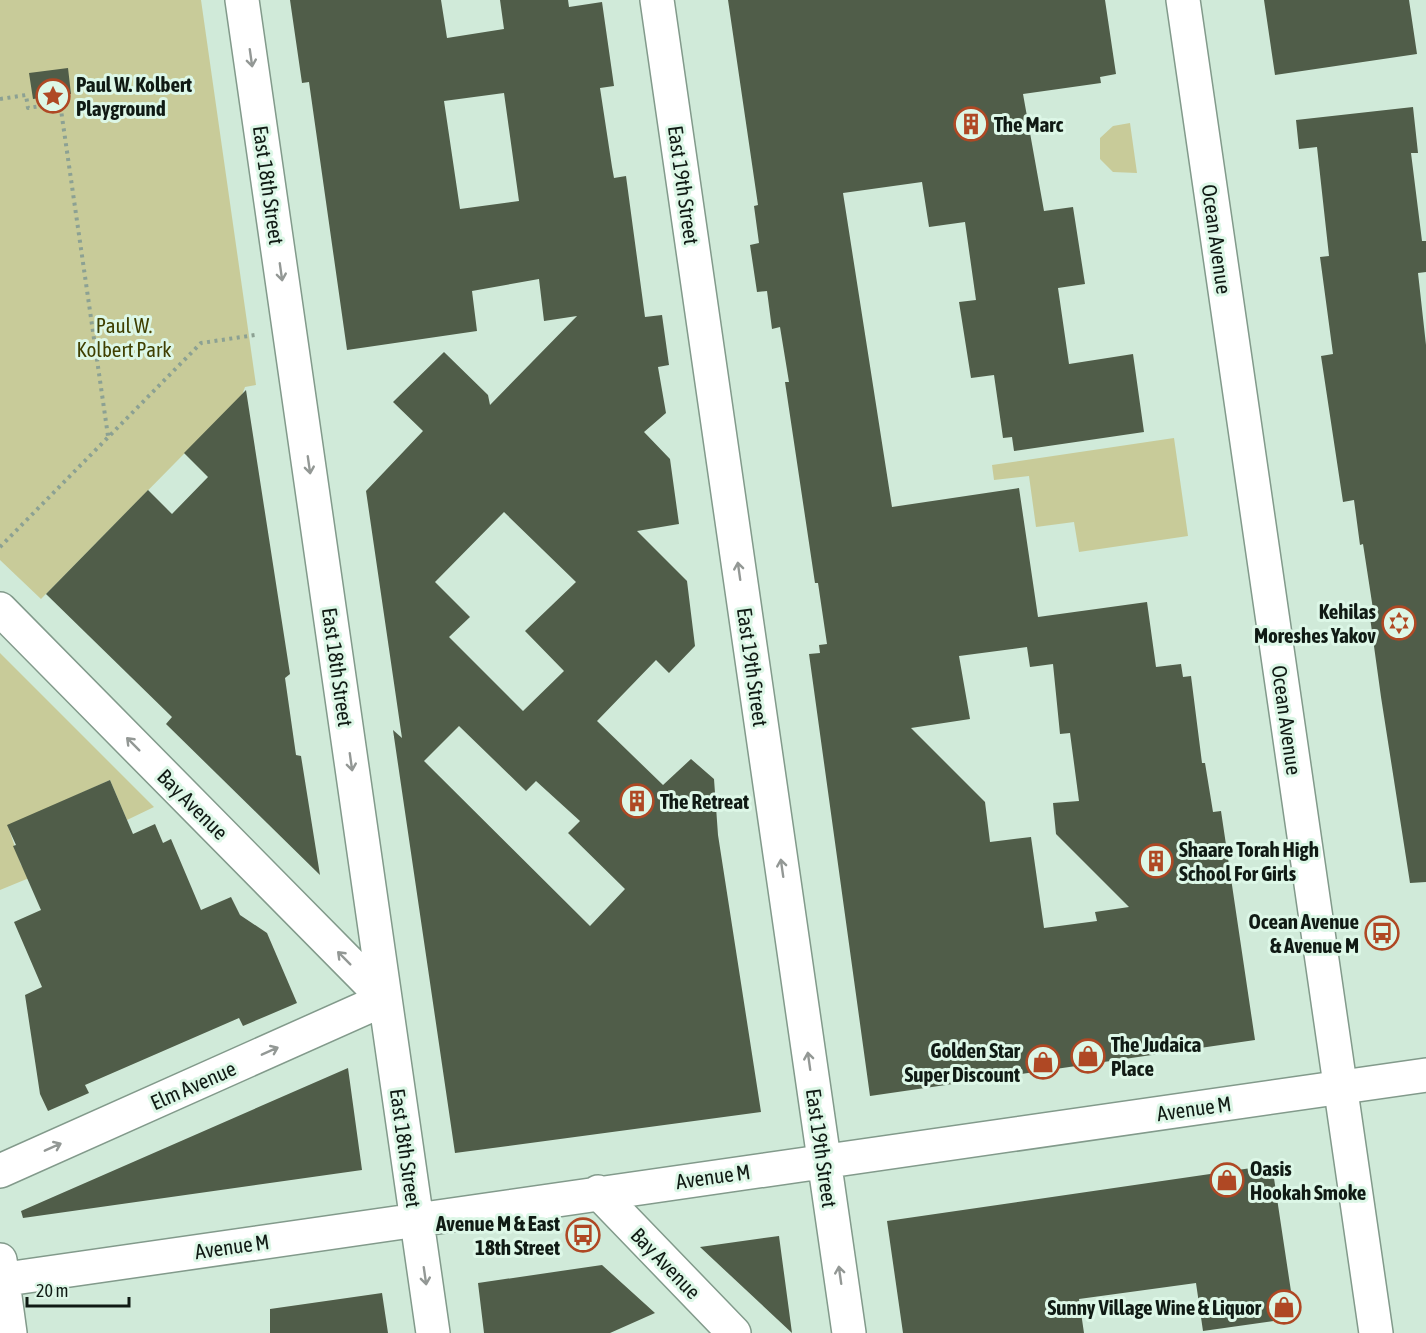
<svg xmlns="http://www.w3.org/2000/svg" width="1426" height="1333" viewBox="0 0 1426 1333" font-family="'Asap Condensed',sans-serif">
  <rect width="100%" height="100%" fill="#d0ead9"/>
  <!-- green -->
  <path fill="#c8cb99" d="M0,0H201L256,385L245,387L242,395L41,599L0,560Z
    M1130,123L1137,173L1113,172L1100,159V138L1113,126Z
    M1174,438L1188,536L1079,552L1074,522L1036,527L1029,476L994,480L992,465Z
    M0,653L154,807L127,820L110,780L8,826L21,865L34,876L0,890Z"/>
  <!-- building -->
  <path fill="#505d49" fill-rule="evenodd" d="M290,0H441L447,38L504,29L500,0H568L569,7L602,2L614,86L600,88L612,167L614,178L626,176L645,317L662,315L669,365L658,367L666,413L644,432L670,459L679,524L637,531L687,581L695,646L669,673L656,660L597,721L663,785L691,759L714,779L718,835L761,1112L455,1153L393,730L402,738L366,491L423,431L393,402L444,352L488,395L490,405L577,316L544,321L539,279L472,291L477,331L347,350L309,82L302,83ZM504,93L519,201L460,209L444,101ZM504,512L576,582L525,631L564,671L523,711L449,637L470,617L435,582ZM459,726L526,791L536,781L580,821L568,833L625,889L590,926L424,761Z
    M728,0H1105L1116,74L1100,77L1101,83L1023,94L1044,211L1073,207L1085,284L1058,288L1069,364L1133,354L1144,432L1014,451L1012,437L1003,438L994,375L971,378L959,302L976,300L965,222L929,227L922,182L843,193L892,507L1019,488L1038,617L1147,602L1156,667L1181,664L1183,677L1191,676L1202,763H1205L1213,812L1221,811L1255,1040L870,1096L809,654L820,653L819,645L827,644L818,583H815L785,382H789L780,327L772,329L767,291L757,292L750,245L759,243L754,206L758,205ZM1027,647L1030,667L1053,664L1060,734L1070,733L1079,801L1053,803L1056,834L1129,907L1095,912L1097,921L1044,928L1031,837L990,842L985,802L911,728L970,719L959,656Z
    M1264,0H1409L1417,54L1275,75Z
    M68,68L71,94L33,99L29,73Z
    M1413,107L1418,153H1411L1422,241H1426V272L1418,273L1426,345V882L1410,883L1381,697L1369,610L1373,609L1363,544L1360,545L1354,500L1343,502L1321,356L1333,354L1320,257L1329,256L1317,147L1299,149L1296,120Z
    M246,390L290,674L285,678L296,755L301,756L320,875L166,724L172,717L46,594L148,490L172,514L208,477L184,453Z
    M110,780L133,834L155,824L163,843L171,839L201,910L231,897L240,915L267,933L297,1003L243,1026L239,1018L85,1085L89,1093L48,1111L40,1094L25,995L42,987L14,922L41,910L13,846L16,845L7,825Z
    M348,1068L362,1170L23,1218L21,1211Z
    M1272,1165L1295,1318L1203,1331L1196,1283L1079,1299L1084,1333H903L887,1221Z
    M779,1236L792,1333L700,1247Z
    M602,1265L655,1313L610,1333H484L478,1283Z
    M382,1293L388,1333H270V1309Z"/>
  <g fill="none" stroke-linecap="round" stroke-linejoin="round">
    <!-- minor casing -->
    <g stroke="#829a8b" stroke-width="36">
      <path id="minor" d="M242,0L433,1333
        M657,0L849,1333
        M0,609L385,999L0,1171
        M598,1192L734,1333
        M0,1260L10,1333
        M0,1280L1426,1075"/>
    </g>
    <!-- major casing -->
    <g stroke="#829a8b" stroke-width="36">
      <path id="major" d="M1183,0L1376,1333"/>
    </g>
    <!-- path -->
    <path stroke="#8ca193" stroke-width="4" stroke-dasharray="3 4.5" stroke-linecap="butt" d="M0,99L26,95L28,108L60,103L108,436
      M0,547L201,343L255,335"/>
    <!-- minor -->
    <use href="#minor" stroke="#fff" stroke-width="33"/>
    <!-- major -->
    <use href="#major" stroke="#fff" stroke-width="33"/>
  </g>
  <!-- one-way arrows -->
  <defs><path id="oneway-shaft" d="M-6 0H5M1.5-3L5.5 0L1.5 3" fill="none" stroke-width="1.6" stroke-linecap="round" stroke-linejoin="round" transform="scale(1.5)"/></defs>
  <g stroke="#939895">
    <use href="#oneway-shaft" transform="translate(251 58) rotate(82)"/>
    <use href="#oneway-shaft" transform="translate(281 272) rotate(82)"/>
    <use href="#oneway-shaft" transform="translate(309 465) rotate(82)"/>
    <use href="#oneway-shaft" transform="translate(739 571) rotate(-98)"/>
    <use href="#oneway-shaft" transform="translate(133 744) rotate(-135)"/>
    <use href="#oneway-shaft" transform="translate(351 762) rotate(82)"/>
    <use href="#oneway-shaft" transform="translate(782 868) rotate(-98)"/>
    <use href="#oneway-shaft" transform="translate(344 958) rotate(-135)"/>
    <use href="#oneway-shaft" transform="translate(270 1051) rotate(-24)"/>
    <use href="#oneway-shaft" transform="translate(809 1061) rotate(-98)"/>
    <use href="#oneway-shaft" transform="translate(53 1147) rotate(-24)"/>
    <use href="#oneway-shaft" transform="translate(840 1275) rotate(-98)"/>
    <use href="#oneway-shaft" transform="translate(425 1276) rotate(82)"/>
  </g>
  <!-- icons -->
  <defs>
    <g id="sight-ring" transform="scale(1.725)"><circle r="9.5" fill="#ddf7e7" stroke="#af4824" stroke-width="1.5"/><path d="M0-6L1.8-2.2L6-1.7L2.9 1.2L3.7 5.4L0 3.3L-3.7 5.4L-2.9 1.2L-6-1.7L-1.8-2.2Z" fill="#af4824"/></g>
    <g id="building-ring" transform="scale(1.725)"><circle r="9.5" fill="#ddf7e7" stroke="#af4824" stroke-width="1.5"/><path d="M-4-6H4V6H1V3H-1V6H-4ZM-2.5-4.3h1.7v1.8h-1.7ZM.8-4.3h1.7v1.8H.8ZM-2.5-1h1.7V.8h-1.7ZM.8-1h1.7V.8H.8Z" fill="#af4824"/></g>
    <g id="synagogue-ring" transform="scale(1.725)"><circle r="9.5" fill="#ddf7e7" stroke="#af4824" stroke-width="1.5"/><path d="M0-6.5L5.6 3.2H-5.6ZM0 6.5L5.6-3.2H-5.6Z" fill="#af4824"/></g>
    <g id="bus-ring" transform="scale(1.725)"><circle r="9.5" fill="#ddf7e7" stroke="#af4824" stroke-width="1.5"/><path d="M-5-6H5V4H4V6H2V4H-2V6H-4V4H-5ZM-3.5-4V0h7V-4ZM-3.5 1.2v1.5H-2V1.2ZM2 1.2v1.5H3.5V1.2Z" fill="#af4824"/></g>
    <g id="shop-ring" transform="scale(1.725)"><circle r="9.5" fill="#ddf7e7" stroke="#af4824" stroke-width="1.5"/><path d="M-5-2.5h2.3a2.7 3.5 0 0 1 5.4 0H5L5.5 6h-11ZM-1.5-2.5h3a1.5 2.3 0 0 0-3 0Z" fill="#af4824"/></g>
  </defs>
  <g fill-rule="evenodd">
    <use href="#sight-ring" x="53" y="96"/>
    <use href="#building-ring" x="971" y="124"/>
    <use href="#synagogue-ring" x="1399" y="623"/>
    <use href="#building-ring" x="637" y="801"/>
    <use href="#building-ring" x="1156" y="861"/>
    <use href="#bus-ring" x="1382" y="933"/>
    <use href="#shop-ring" x="1088" y="1056"/>
    <use href="#shop-ring" x="1043" y="1062"/>
    <use href="#shop-ring" x="1227" y="1180"/>
    <use href="#bus-ring" x="583" y="1235"/>
    <use href="#shop-ring" x="1284" y="1307"/>
  </g>
  <g text-anchor="middle" dominant-baseline="central" stroke-width="6" stroke-linejoin="round" paint-order="stroke">
    <!-- poi labels -->
    <g font-size="21" font-weight="bold" fill="#101a14" stroke="#ddf7e7" text-anchor="start">
      <text x="76" y="84">Paul W. Kolbert<tspan x="76" dy="24">Playground</tspan></text>
      <text x="994" y="124">The Marc</text>
      <text x="1376" y="611" text-anchor="end">Kehilas<tspan x="1376" dy="24">Moreshes Yakov</tspan></text>
      <text x="660" y="801">The Retreat</text>
      <text x="1179" y="849">Shaare Torah High<tspan x="1179" dy="24">School For Girls</tspan></text>
      <text x="1359" y="921" text-anchor="end">Ocean Avenue<tspan x="1359" dy="24">&amp; Avenue M</tspan></text>
      <text x="1111" y="1044">The Judaica<tspan x="1111" dy="24">Place</tspan></text>
      <text x="1020" y="1050" text-anchor="end">Golden Star<tspan x="1020" dy="24">Super Discount</tspan></text>
      <text x="1250" y="1168">Oasis<tspan x="1250" dy="24">Hookah Smoke</tspan></text>
      <text x="560" y="1223" text-anchor="end">Avenue M &amp; East<tspan x="560" dy="24">18th Street</tspan></text>
      <text x="1261" y="1307" text-anchor="end">Sunny Village Wine &amp; Liquor</text>
    </g>
    <!-- street labels -->
    <g font-size="21" fill="#101a14" stroke="#ddf7e7">
      <text transform="translate(269 185) rotate(82)">East 18th Street</text>
      <text transform="translate(684 185) rotate(82)">East 19th Street</text>
      <text transform="translate(1217 239) rotate(82)">Ocean Avenue</text>
      <text transform="translate(338 667) rotate(82)">East 18th Street</text>
      <text transform="translate(753 667) rotate(82)">East 19th Street</text>
      <text transform="translate(1287 720) rotate(82)">Ocean Avenue</text>
      <text transform="translate(193 804) rotate(45)">Bay Avenue</text>
      <text transform="translate(193 1085) rotate(-24)">Elm Avenue</text>
      <text transform="translate(1194 1108) rotate(-8)">Avenue M</text>
      <text transform="translate(406 1148) rotate(82)">East 18th Street</text>
      <text transform="translate(822 1148) rotate(82)">East 19th Street</text>
      <text transform="translate(713 1176) rotate(-8)">Avenue M</text>
      <text transform="translate(232 1246) rotate(-8)">Avenue M</text>
      <text transform="translate(666 1263) rotate(46)">Bay Avenue</text>
    </g>
    <!-- park labels -->
    <g font-size="21" fill="#3f3f01" stroke="#ddf7e7">
      <text x="124" y="325">Paul W.<tspan x="124" dy="24">Kolbert Park</tspan></text>
    </g>
  </g>
  <!-- scale -->
  <path d="M27 1297v9h102v-9" fill="none" stroke="#101a14" stroke-width="3"/>
  <text x="36" y="1297" font-size="18" fill="#101a14" stroke="#ddf7e7" stroke-width="4.5" paint-order="stroke">20 m</text>
</svg>
